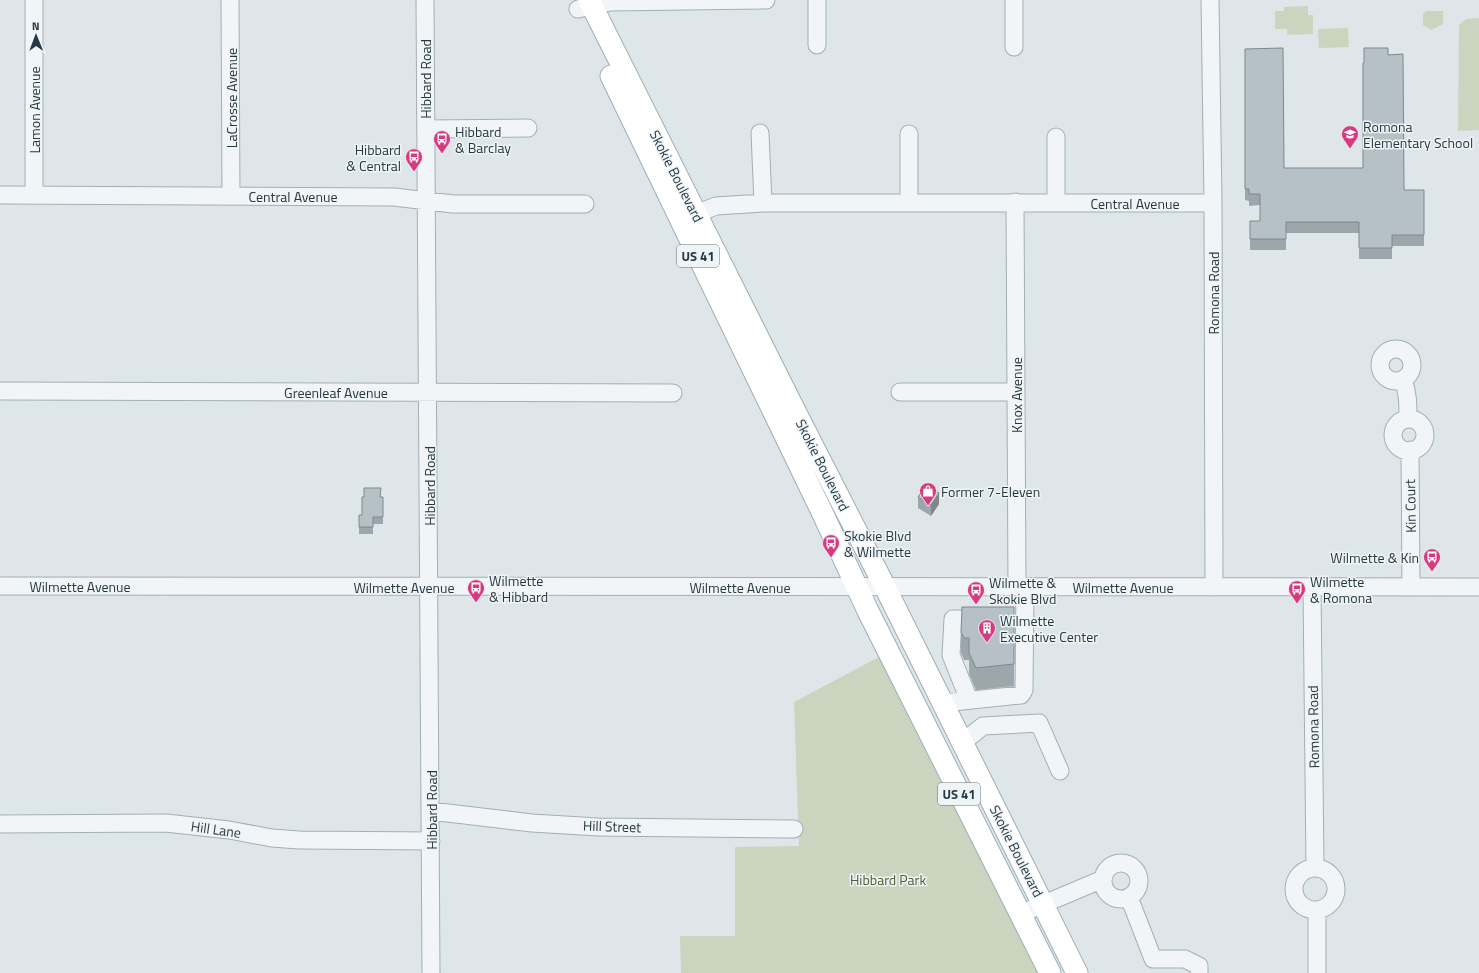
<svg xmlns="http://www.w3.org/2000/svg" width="1479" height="973" viewBox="0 0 1479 973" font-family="'Titillium Web',sans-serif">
  <rect width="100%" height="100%" fill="#dfe6e9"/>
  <!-- green -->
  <path fill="#cbd4bf" d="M1308,6V15H1313V34L1287,35V29H1275V11H1284V7Z
    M1426,11H1443V24L1431,30L1423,25V14Z
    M1479,18V130L1458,131L1459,25L1466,19Z
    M1348,28L1349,47L1319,48L1318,29Z
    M881,656L1041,973H681L680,936H735V847L799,846L794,702Z"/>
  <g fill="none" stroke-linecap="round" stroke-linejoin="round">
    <!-- minor casing -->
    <g stroke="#a4aeb4" stroke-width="19">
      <path id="minor" d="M34,0V195
        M230,0L231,196
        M425,0L431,973
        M817,0V45
        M1014,0V47
        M1210,0L1213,203L1214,587
        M578,9L610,2L766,0
        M426,129L528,128
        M760,133L763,203
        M909,134V203
        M1056,137V203
        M0,195L394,197L453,204H585
        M1015,202L1017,587
        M686,218L716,206L763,203H1213
        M1380 365a16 16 0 1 1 32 0a16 16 0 1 1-32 0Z
        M1403,379C1408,393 1408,404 1408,419
        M0,391L673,393
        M900,392H1016
        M1393 435a16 16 0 1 1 32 0a16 16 0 1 1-32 0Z
        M1410,450L1411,587
        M0,586C493,587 986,587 1479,587
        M1312,587L1315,868
        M969,700L951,655L953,619H985
        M943,703L1021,695L1024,690L1025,586
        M963,742L983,726L1039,723L1060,771
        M431,811L532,823L598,827L794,829
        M0,824L166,823L229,830L272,838L299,840L431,841
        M1103 881a18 18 0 1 1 36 0a18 18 0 1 1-36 0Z
        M1294 889a21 21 0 1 1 42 0a21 21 0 1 1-42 0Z
        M1129,897L1153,959H1185L1199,966V973
        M1317,910V973
        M1020,914L1103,879"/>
    </g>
    <!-- major casing -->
    <g stroke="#9daeb6" stroke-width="23">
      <path id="major" d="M589,0L795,411L885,587L1077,973
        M611,76L822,512L868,611L1050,973"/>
    </g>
    <!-- minor -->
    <use href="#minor" stroke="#f2f5f7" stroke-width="17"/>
    <!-- major -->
    <use href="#major" stroke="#fff" stroke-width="21"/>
  </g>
  <!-- wall -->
  <path fill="#9da6ab" d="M1245,49L1284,168H1363L1364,63L1388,55L1404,190H1424V246H1392V259H1359V233H1286V250H1250V221H1260V205L1249,206V201L1245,200Z
    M364,497H383V524H373V534H359V515H362Z
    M918,497L939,504L931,516L918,508Z
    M1014,607V686L976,690L969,674V660H964L961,653V632Z"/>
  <!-- shaded-wall -->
  <path fill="#7f878b" d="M939,493V504L931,516V505Z"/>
  <!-- building -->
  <path fill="#b6c1c7" stroke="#7f878b" d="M1283,48L1284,168H1363V63H1364V48H1388V55L1403,54L1404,190H1424V235H1392V248H1359V222H1286V239H1250V221H1260V194H1249V189H1245V49Z
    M926,485L939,493L931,505L918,497Z
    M364,488H381L380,497H383V517H373V527H359V515H362V497H364Z
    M962,607H1014V664L976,668L969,653V638H964L961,632Z"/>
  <!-- icons -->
  <defs>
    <g id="school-pin" transform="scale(0.9)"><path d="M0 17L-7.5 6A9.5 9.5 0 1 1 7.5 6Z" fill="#d83a81" stroke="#eff4f7"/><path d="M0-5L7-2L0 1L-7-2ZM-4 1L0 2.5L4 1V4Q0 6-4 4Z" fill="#fff"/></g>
    <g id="bus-pin" transform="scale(0.9)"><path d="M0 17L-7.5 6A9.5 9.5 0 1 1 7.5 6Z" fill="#d83a81" stroke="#eff4f7"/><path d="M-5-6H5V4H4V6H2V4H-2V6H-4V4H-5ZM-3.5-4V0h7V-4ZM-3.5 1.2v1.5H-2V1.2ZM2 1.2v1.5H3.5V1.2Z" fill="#fff"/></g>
    <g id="shop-pin" transform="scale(0.9)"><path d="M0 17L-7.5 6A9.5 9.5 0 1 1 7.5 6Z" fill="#d83a81" stroke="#eff4f7"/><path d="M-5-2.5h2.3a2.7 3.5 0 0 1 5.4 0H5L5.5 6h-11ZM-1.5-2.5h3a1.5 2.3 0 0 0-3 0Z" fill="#fff"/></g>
    <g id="building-pin" transform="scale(0.9)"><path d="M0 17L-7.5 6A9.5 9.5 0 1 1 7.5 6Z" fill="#d83a81" stroke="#eff4f7"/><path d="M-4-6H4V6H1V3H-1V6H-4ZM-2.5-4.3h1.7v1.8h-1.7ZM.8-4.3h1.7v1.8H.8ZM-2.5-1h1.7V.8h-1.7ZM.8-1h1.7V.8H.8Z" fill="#fff"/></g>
  </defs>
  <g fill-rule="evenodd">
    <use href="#school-pin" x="1350" y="134"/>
    <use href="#bus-pin" x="442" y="139"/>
    <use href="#bus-pin" x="414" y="157"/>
    <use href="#shop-pin" x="928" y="491"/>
    <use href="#bus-pin" x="831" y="543"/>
    <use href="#bus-pin" x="1432" y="557"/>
    <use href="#bus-pin" x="476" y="588"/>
    <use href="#bus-pin" x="1297" y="589"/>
    <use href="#bus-pin" x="976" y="590"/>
    <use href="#building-pin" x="987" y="628"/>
  </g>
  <g text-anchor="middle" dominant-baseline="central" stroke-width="3" stroke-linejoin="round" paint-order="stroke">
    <!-- shield labels -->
    <g fill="#eff4f7" stroke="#637078" stroke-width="1">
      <rect x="677" y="245" width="42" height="22" rx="3"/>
      <rect x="938" y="783" width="42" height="22" rx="3"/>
    </g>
    <g font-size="13" font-weight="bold" fill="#273842">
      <text x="698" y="256">US 41</text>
      <text x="959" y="794">US 41</text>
    </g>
    <!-- street labels -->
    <g font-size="14" fill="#273842" stroke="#eff4f7">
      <text transform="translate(425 79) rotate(-90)">Hibbard Road</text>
      <text transform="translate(231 98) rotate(-90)">LaCrosse Avenue</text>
      <text transform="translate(34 110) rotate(-90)">Lamon Avenue</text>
      <text transform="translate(677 176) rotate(63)">Skokie Boulevard</text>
      <text x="293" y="196">Central Avenue</text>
      <text x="1135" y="203">Central Avenue</text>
      <text transform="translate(1213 293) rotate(-90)">Romona Road</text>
      <text x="336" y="392">Greenleaf Avenue</text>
      <text transform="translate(1016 395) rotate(-90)">Knox Avenue</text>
      <text transform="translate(823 465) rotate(63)">Skokie Boulevard</text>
      <text transform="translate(429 486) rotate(-90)">Hibbard Road</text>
      <text transform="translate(1410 506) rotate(-91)">Kin Court</text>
      <text x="80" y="586">Wilmette Avenue</text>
      <text x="404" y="587">Wilmette Avenue</text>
      <text x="740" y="587">Wilmette Avenue</text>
      <text x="1123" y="587">Wilmette Avenue</text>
      <text transform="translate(1313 727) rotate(-91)">Romona Road</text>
      <text transform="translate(431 810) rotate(-90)">Hibbard Road</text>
      <text transform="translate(612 826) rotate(2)">Hill Street</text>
      <text transform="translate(216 829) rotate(8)">Hill Lane</text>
      <text transform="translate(1017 851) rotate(63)">Skokie Boulevard</text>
    </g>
    <!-- poi labels -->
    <g font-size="14" fill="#273842" stroke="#eff4f7" text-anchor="start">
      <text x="1363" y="126">Romona<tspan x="1363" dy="16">Elementary School</tspan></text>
      <text x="455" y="131">Hibbard<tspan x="455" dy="16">&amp; Barclay</tspan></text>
      <text x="401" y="149" text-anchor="end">Hibbard<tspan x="401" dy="16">&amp; Central</tspan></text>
      <text x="941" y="491">Former 7-Eleven</text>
      <text x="844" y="535">Skokie Blvd<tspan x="844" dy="16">&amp; Wilmette</tspan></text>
      <text x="1419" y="557" text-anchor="end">Wilmette &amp; Kin</text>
      <text x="489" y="580">Wilmette<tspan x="489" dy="16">&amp; Hibbard</tspan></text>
      <text x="1310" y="581">Wilmette<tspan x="1310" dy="16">&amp; Romona</tspan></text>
      <text x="989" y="582">Wilmette &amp;<tspan x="989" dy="16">Skokie Blvd</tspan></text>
      <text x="1000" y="620">Wilmette<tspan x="1000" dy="16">Executive Center</tspan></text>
    </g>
    <!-- park labels -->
    <g font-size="14" fill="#485e33" stroke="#eff4f7">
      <text x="888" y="879">Hibbard Park</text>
    </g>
  </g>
  <!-- north arrow -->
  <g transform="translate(36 36) rotate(359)" stroke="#eff4f7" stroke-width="3" paint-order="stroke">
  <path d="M0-3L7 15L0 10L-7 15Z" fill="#273842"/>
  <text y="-6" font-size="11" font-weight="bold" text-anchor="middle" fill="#273842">N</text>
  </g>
</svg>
